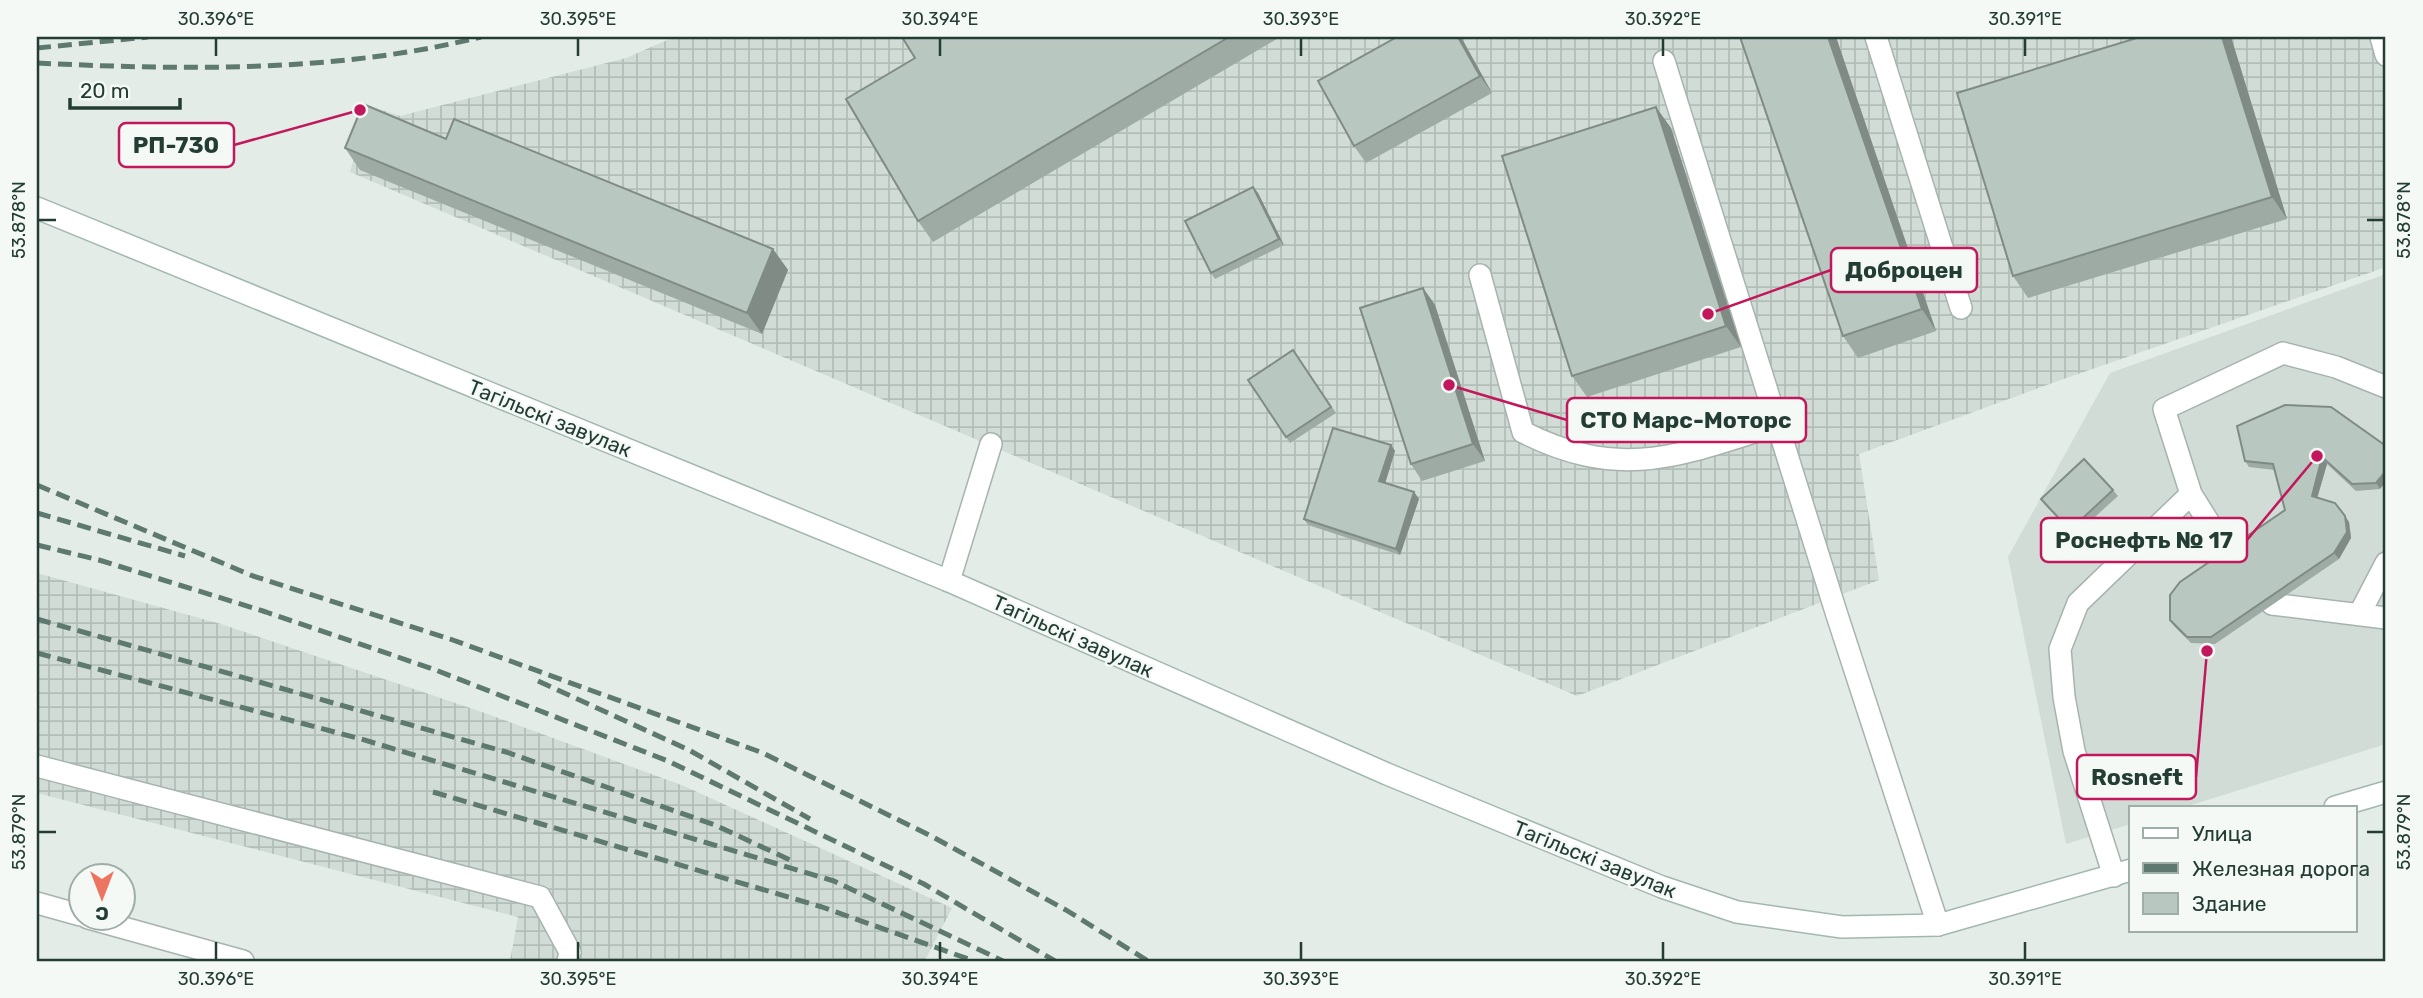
<svg xmlns="http://www.w3.org/2000/svg" width="2423" height="998" viewBox="0 0 2423 998" font-family="Rubik,sans-serif">
  <defs>
    <pattern id="industrial-grid" width="8" height="8" patternUnits="userSpaceOnUse" patternTransform="scale(1.75)"><rect width="8" height="8" fill="#d1dcd6"/><path d="M0 4h8M4 0v8" fill="none" stroke="#b3beb8"/></pattern>
  </defs>
  <rect width="100%" height="100%" fill="#e3ece7"/>
  <!-- built -->
  <path fill="#d1dcd6" d="M2386,274V744L2185,807H2131V824L2066,844L2008,557L2110,373Z"/>
  <!-- industrial -->
  <path fill="url(#industrial-grid)" d="M674,37H2386V267L2055,382L1859,454L1879,580L1577,696L350,172L370,106L400,116L626,58Z
    M37,573L221,624L482,712L684,786L952,908L925,960L927,961H510L518,917L37,793Z"/>
  <g fill="none" stroke-linecap="round" stroke-linejoin="round">
    <!-- lane casing -->
    <g stroke="#a6b4ae" stroke-width="24">
      <path id="lane" d="M1876,37L1961,308
        M2381,37L2386,55
        M1664,61L1836,612L1938,925
        M1480,275L1523,432C1622,482 1681,455 1779,424
        M2191,494L2164,409L2283,353L2336,367L2386,387
        M949,581L991,444
        M2272,604L2386,618
        M2360,613L2386,563
        M37,766L540,897L570,952L568,961
        M2114,876L2074,751L2064,697L2060,649L2078,603L2191,494L2231,558
        M37,903L80,915
        M88,918L243,961"/>
    </g>
    <!-- secondary casing -->
    <g stroke="#a2b8ae" stroke-width="24">
      <path id="secondary" d="M37,208L949,581L1387,774L1662,887L1737,912L1842,927L1938,925L2131,870
        M2335,807L2386,792"/>
    </g>
    <!-- lane -->
    <use href="#lane" stroke="#fff" stroke-width="21"/>
    <!-- secondary -->
    <use href="#secondary" stroke="#fff" stroke-width="21"/>
    <!-- rail -->
    <path stroke="#5e796f" stroke-width="5" stroke-dasharray="14 7" stroke-linecap="butt" d="M37,48L148,37
      M37,63C185,70 335,73 481,37
      M37,485L253,576L450,639L763,753L933,837L1066,910L1148,961
      M37,513L185,556
      M37,545L99,560L266,612L433,669L668,761L924,884L1055,961
      M37,619L506,752L715,825L790,860
      M37,653L361,739L834,881L1003,961
      M538,681L689,750L810,819
      M433,792L822,907L974,961"/>
  </g>
  <!-- wall -->
  <path fill="#9eaba5" d="M902,37H1280L933,242L918,221L915,58Z
    M1397,37H1461L1492,93L1366,163L1354,146Z
    M1740,37H1836L1936,331L1858,358L1843,336Z
    M2231,37L2287,219L2028,298L2013,276Z
    M1671,128L1741,347L1587,397L1572,376Z
    M446,139L773,249L788,270L762,334L360,170L345,148Z
    M1253,187L1258,193L1284,245L1215,279L1211,273Z
    M1423,288L1435,305L1485,461L1422,481L1411,464Z
    M1293,350L1336,413L1290,443L1248,380Z
    M2331,407L2380,489L2356,491L2327,464L2317,498L2349,522L2351,538L2339,559L2215,644L2191,643L2174,626L2170,620L2285,510L2275,470L2249,467L2245,461Z
    M1391,445L1395,451L1385,483L1414,492L1419,499L1400,555L1308,525L1304,519Z
    M2113,490L2118,496L2074,536L2045,505L2041,499Z"/>
  <!-- shaded-wall -->
  <path fill="#818b86" d="M1458,37H1461L1492,93L1480,76Z
    M1828,37H1836L1936,331L1922,309Z
    M2222,37H2231L2287,219L2272,197Z
    M1656,107L1671,128L1741,347L1726,326Z
    M1253,187L1258,193L1284,245L1279,239Z
    M773,249L788,270L762,334L747,313Z
    M1423,288L1435,305L1485,461L1473,444Z
    M1391,445L1395,451L1384,487L1379,481Z
    M2322,457L2327,464L2316,502L2312,496Z
    M2386,471V482L2380,489L2376,483Z
    M1414,492L1419,499L1400,555L1396,549Z
    M2345,516L2349,522L2351,538L2339,559L2334,553Z"/>
  <!-- building -->
  <path fill="#b8c7c0" stroke="#818b86" stroke-width="2" d="M902,37H1229L918,221L846,99L915,58Z
    M1397,37H1458L1480,76L1354,146L1318,81Z
    M1740,37H1828L1922,309L1843,336Z
    M2140,37H2222L2272,197L2013,276L1957,93Z
    M363,104L446,139L454,119L773,249L747,313L345,148Z
    M1656,107L1726,326L1572,376L1502,156Z
    M1253,187L1279,239L1211,273L1185,221Z
    M1423,288L1473,444L1411,464L1360,308Z
    M1293,350L1331,407L1286,437L1248,380Z
    M2285,405L2331,407L2386,446V471L2376,483L2352,484L2322,457L2312,496L2335,503L2345,516L2347,532L2334,553L2211,637H2187L2170,620V595L2180,582L2285,510L2273,464L2245,461L2237,426Z
    M1333,428L1391,445L1379,481L1414,492L1396,549L1304,519Z
    M2084,459L2113,490L2070,530L2041,499Z"/>
  <!-- ticks -->
  <path fill="none" stroke="#233d34" stroke-width="2.5" d="M216,38V56M578,38V56M940,38V56M1301,38V56M1663,38V56M2025,38V56M38,220H56M2367,220H2384M38,832H56M2367,832H2384M216,942V960M578,942V960M940,942V960M1301,942V960M1663,942V960M2025,942V960"/>
  <g text-anchor="middle" dominant-baseline="central" stroke-width="5" stroke-linejoin="round" paint-order="stroke">
    <!-- street labels -->
    <g font-size="21" fill="#233d34" stroke="#f4f9f6">
      <text transform="translate(550 418) rotate(22)">Тагільскі завулак</text>
      <text transform="translate(1073 636) rotate(24)">Тагільскі завулак</text>
      <text transform="translate(1595 859) rotate(22)">Тагільскі завулак</text>
    </g>
  </g>
  <!-- callouts -->
  <path fill="none" stroke="#c2185b" stroke-width="2.5" d="M360 110L234 145M1708 314L1831 270M1449 385L1567 420M2317 456L2247 540M2207 651L2196 777"/>
  <g fill="#c2185b" stroke="#f4f9f6" stroke-width="2.5">
    <circle cx="360" cy="110" r="7"/>
    <circle cx="1708" cy="314" r="7"/>
    <circle cx="1449" cy="385" r="7"/>
    <circle cx="2317" cy="456" r="7"/>
    <circle cx="2207" cy="651" r="7"/>
  </g>
  <g fill="#f4f9f6" stroke="#c2185b" stroke-width="2.5">
    <rect x="119" y="123" width="115" height="44" rx="7"/>
    <rect x="1831" y="248" width="146" height="44" rx="7"/>
    <rect x="1567" y="398" width="239" height="44" rx="7"/>
    <rect x="2041" y="518" width="206" height="44" rx="7"/>
    <rect x="2077" y="755" width="119" height="44" rx="7"/>
  </g>
  <g font-size="23" text-anchor="middle" font-weight="bold" fill="#233d34">
    <text x="176" y="153">РП-730</text>
    <text x="1904" y="278">Доброцен</text>
    <text x="1686" y="428">СТО Марс-Моторс</text>
    <text x="2144" y="548">Роснефть № 17</text>
    <text x="2137" y="785">Rosneft</text>
  </g>
  <!-- border -->
  <rect width="2423" height="998" fill="none" stroke="#f4f9f6" stroke-width="77"/>
  <!-- legend -->
  <rect x="2129" y="806" width="228" height="126" fill="#f4f9f6" stroke="#a0aea8" stroke-width="2"/>
  <rect x="2143" y="828" width="35" height="10" fill="#ffffff" stroke="#a0aea8" stroke-width="2"/>
  <text x="2192" y="841" font-size="21" fill="#233d34">Улица</text>
  <rect x="2143" y="863" width="35" height="10" fill="#5e796f" stroke="#a0aea8" stroke-width="2"/>
  <text x="2192" y="876" font-size="21" fill="#233d34">Железная дорога</text>
  <rect x="2143" y="893" width="35" height="21" fill="#b8c7c0" stroke="#a0aea8" stroke-width="2"/>
  <text x="2192" y="911" font-size="21" fill="#233d34">Здание</text>
  <!-- north arrow -->
  <g transform="translate(102 897) rotate(180)"><circle r="33" fill="#f4f9f6" stroke="#a0aea8" stroke-width="2"/>
  <path d="M0-5L12 26L0 18L-12 26Z" fill="#ed7460"/>
  <text y="-10" font-size="19" font-weight="bold" text-anchor="middle" fill="#233d34">С</text>
  </g>
  <!-- scale -->
  <path d="M70 98v10h110v-10" fill="none" stroke="#233d34" stroke-width="3.5"/>
  <text x="80" y="98" font-size="21" fill="#233d34" stroke="#f4f9f6" stroke-width="5" paint-order="stroke">20 m</text>
  <rect x="38" y="38" width="2346" height="922" fill="none" stroke="#233d34" stroke-width="2.5"/>
  <g font-size="18" text-anchor="middle" fill="#233d34">
    <text x="216" y="25">30.396°E</text>
    <text x="578" y="25">30.395°E</text>
    <text x="940" y="25">30.394°E</text>
    <text x="1301" y="25">30.393°E</text>
    <text x="1663" y="25">30.392°E</text>
    <text x="2025" y="25">30.391°E</text>
    <text transform="translate(2404 220) rotate(-90)" y="6">53.878°N</text>
    <text transform="translate(19 220) rotate(-90)" y="6">53.878°N</text>
    <text transform="translate(2404 832) rotate(-90)" y="6">53.879°N</text>
    <text transform="translate(19 832) rotate(-90)" y="6">53.879°N</text>
    <text x="216" y="985">30.396°E</text>
    <text x="578" y="985">30.395°E</text>
    <text x="940" y="985">30.394°E</text>
    <text x="1301" y="985">30.393°E</text>
    <text x="1663" y="985">30.392°E</text>
    <text x="2025" y="985">30.391°E</text>
  </g>
</svg>
